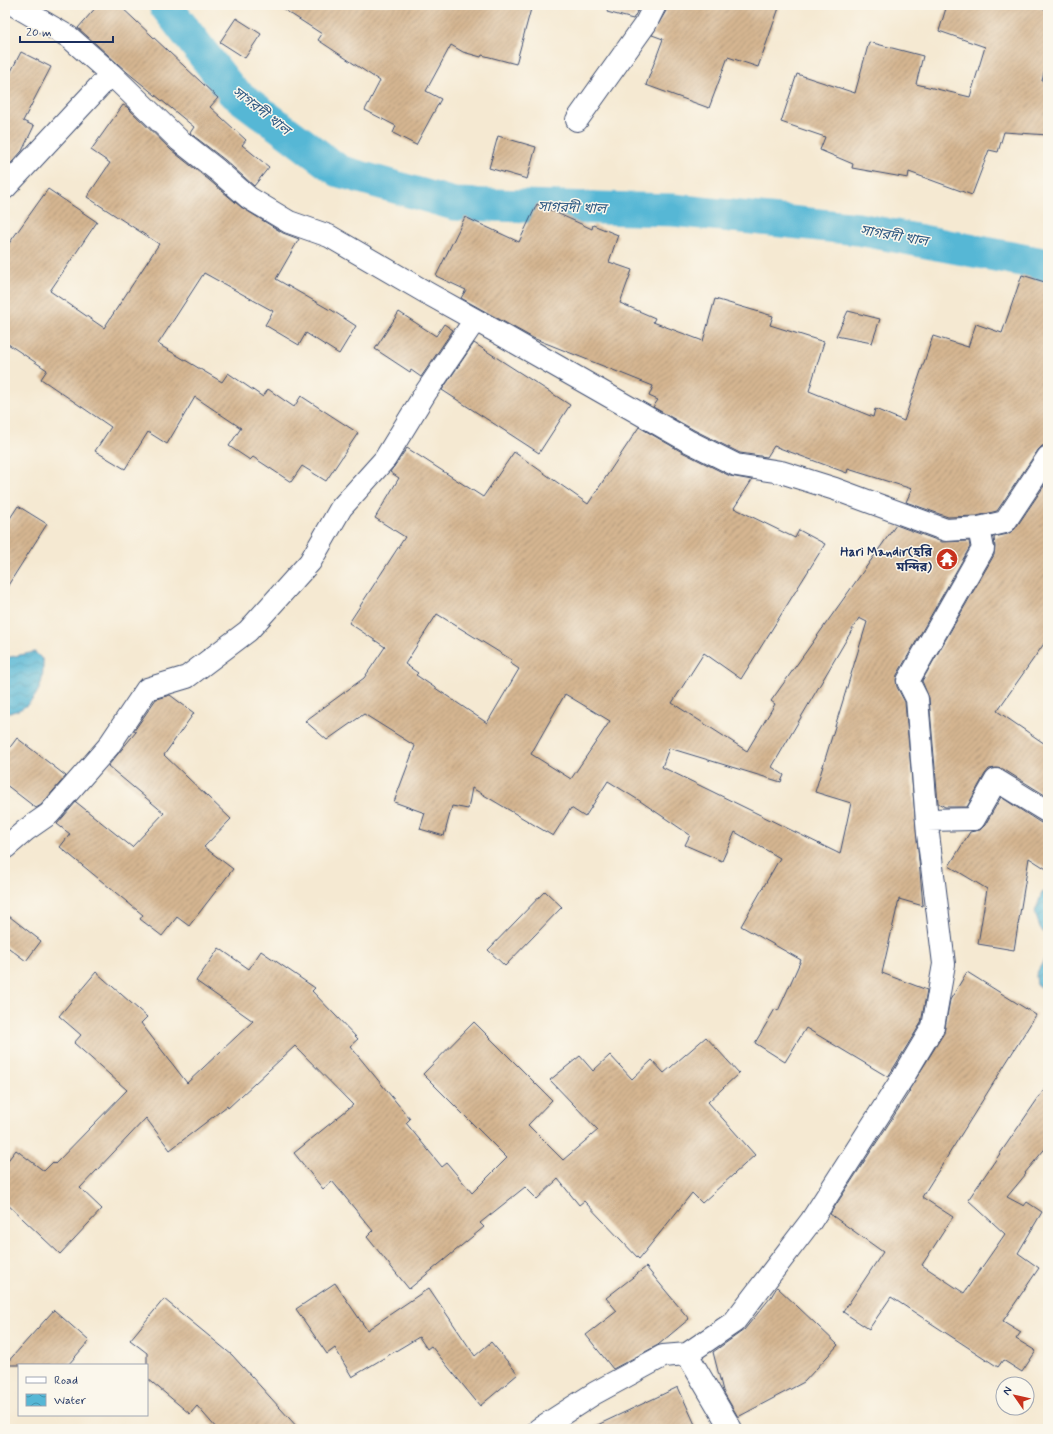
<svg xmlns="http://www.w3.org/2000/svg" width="1053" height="1434" viewBox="0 0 1053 1434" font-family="Mynerve,'Noto Sans Bengali',sans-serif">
  <defs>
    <pattern id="water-waves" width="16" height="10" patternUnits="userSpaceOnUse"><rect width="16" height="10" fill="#56b7d5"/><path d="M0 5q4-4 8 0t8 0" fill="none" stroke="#4695b0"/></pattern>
    <pattern id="building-hatch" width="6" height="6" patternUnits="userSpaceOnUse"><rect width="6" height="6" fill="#d5b691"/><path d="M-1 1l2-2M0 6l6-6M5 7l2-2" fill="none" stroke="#ac947a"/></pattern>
  </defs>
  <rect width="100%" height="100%" fill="#fbf7ec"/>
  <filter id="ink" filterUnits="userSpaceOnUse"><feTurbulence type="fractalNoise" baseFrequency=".025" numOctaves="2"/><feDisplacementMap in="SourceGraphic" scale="8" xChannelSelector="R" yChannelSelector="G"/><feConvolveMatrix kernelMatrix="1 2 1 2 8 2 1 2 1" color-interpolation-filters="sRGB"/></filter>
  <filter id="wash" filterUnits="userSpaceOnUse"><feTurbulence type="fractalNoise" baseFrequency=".012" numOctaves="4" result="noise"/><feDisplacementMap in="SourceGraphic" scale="16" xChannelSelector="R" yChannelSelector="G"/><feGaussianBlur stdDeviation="0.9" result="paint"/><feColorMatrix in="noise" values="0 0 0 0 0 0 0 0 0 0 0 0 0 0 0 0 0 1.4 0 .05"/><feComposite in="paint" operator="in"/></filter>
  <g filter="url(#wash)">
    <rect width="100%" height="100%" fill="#f5e9d2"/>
    <!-- water -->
    <path fill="url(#water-waves)" stroke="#38739a" d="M35,652L43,660C43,666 43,673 42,679C38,698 25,712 5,713V658Z
      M1048,890V940L1040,927L1035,912L1042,893Z
      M1048,952V993L1037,985L1036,975Z"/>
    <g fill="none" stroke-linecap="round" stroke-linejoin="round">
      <!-- canal -->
      <path stroke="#56b7d5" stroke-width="33" d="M165,5L232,91L339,171L454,204L673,210L858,229L1048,265"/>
    </g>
    <g id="blocks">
      <!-- building -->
      <path fill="url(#building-hatch)" fill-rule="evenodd" d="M98,5H119L218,98L210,107L246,140L242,145L269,167L254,186L225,160L190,133L194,127L127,72L78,28Z
        M277,5H532L516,64L482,55L481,57L463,52L451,45L426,91L441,99L416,145L393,133L396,126L365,110L380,81L318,40L322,34Z
        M608,5H641L633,19L607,12Z
        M667,5H780L758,67L728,57L709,108L646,85L663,39L652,35L666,11Z
        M947,5H1026L1048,10V55L1042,81L1048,82V135L1004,132L998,152L989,150L972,195L909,172L908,178L852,168L853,164L820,150L825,137L781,122L797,74L855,93L869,42L923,56L916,84L970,97L985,47L939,31Z
        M236,18L261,34L245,58L220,42Z
        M21,52L51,67L23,121L34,126L22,151L5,170V83Z
        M123,105L127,107L171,150L209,180L241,207L283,233L299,239L276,279L330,310V309L356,326L339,354L306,333L299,345L265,325L273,311L204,273L158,344L222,382L228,373L263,397L268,389L294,407L301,396L358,433L326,481L302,466L291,482L253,457L250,460L229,446L241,428L195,397L167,444L148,432L125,469L95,451L111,427L41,379L47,370L5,342V249L48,189L97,222L50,291L104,328L159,244L87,197L110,163L91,150Z
        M498,136L536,147L527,179L489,168Z
        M537,204L592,229L593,225L618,235L609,262L632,270L620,303L655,318L653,322L703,341L715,299L773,316L770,325L824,342L809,391L873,417L875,409L904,421L933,336L968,347L976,324L1002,333L1022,275L1048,283V445L1042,446L1038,450L997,511L977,516L948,517L906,502L912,489L848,469L847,473L774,446L767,457L740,453L694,430L653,407L658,400L649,396L653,386L533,338L461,298L466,290L436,276L465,217L519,242Z
        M848,311L880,319L872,343L836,336Z
        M399,312L436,336L444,324L453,330L421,377L411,370L410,372L375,349Z
        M474,343L570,405L539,453L442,390Z
        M639,427L682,452L730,476L752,480L734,508L795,538L799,530L825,544L741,679L704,653L672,703L747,751L775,704L771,701L896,525L942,542L969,541L970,547L897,675L896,680L897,687L905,702L923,906L899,899L882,973L927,990L921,1023L888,1077L806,1028L785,1062L755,1043L775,1009L778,1011L801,960L741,926L780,858L735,832L722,861L685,845L690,835L640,801L608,781L585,817L571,808L553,836L472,788L468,809L452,806L444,836L420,829L425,813L394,802L415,746L364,714L327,740L305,721L364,678L385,647L349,623L405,537L375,518L399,478L390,472L407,448L483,497L514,452L588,504ZM437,614L512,660L510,663L519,669L487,723L416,675L418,673L405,664ZM859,618L867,622L815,792L851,803L840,854L662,767L669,748L781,782L784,775L772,767ZM565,694L610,721L571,779L531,754Z
        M1048,480V638L997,711L1048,746V797L1003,769L996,768L989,769L985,774L967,807H945L938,803L929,698L922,681L994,555L995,547L994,537L1008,534L1015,529Z
        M18,506L47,524L5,590V526Z
        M170,695L194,713L164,755L231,819L204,847L233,869L189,926L177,917L162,936L140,919L143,915L60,847L70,834L57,824L76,802L132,847L164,813L108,766L136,732L134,731L156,699Z
        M17,738L66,776L41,805L36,808L5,784V754Z
        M1001,797L1041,823L1048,824V870L1029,858L1014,950L978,944L987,889L949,866L970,832L980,830L985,825Z
        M545,891L562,907L505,966L488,950Z
        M5,913L41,941L26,961L5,945Z
        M219,948L249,969L261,951L315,988L312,991L358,1039L350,1046L410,1119L406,1123L442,1167L447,1163L472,1193L507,1158L423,1074L474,1022L552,1100L528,1125L563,1160L598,1130L550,1080L580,1056L593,1071L610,1055L632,1079L652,1060L664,1073L706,1037L739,1073L708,1102L755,1155L702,1203L692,1193L639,1259L584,1201L579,1205L558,1179L537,1199L525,1187L480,1223L484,1227L409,1289L367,1237L373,1231L332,1181L323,1189L294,1153L353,1105L295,1046L228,1108L227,1106L170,1150L146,1118L80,1188L102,1209L60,1254L5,1202V1164L16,1150L44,1171L53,1162L55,1164L127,1090L74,1043L81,1035L59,1016L96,972L147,1017L141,1023L187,1083L253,1021L196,981Z
        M967,972L1036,1015L922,1197L953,1217L922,1265L964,1293L1005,1234L968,1200L1048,1084V1145L1025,1173L1026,1174L1007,1197L1024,1206L1027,1202L1042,1212L1018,1253L1039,1268L1003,1321L1021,1332L1016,1339L1036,1351L1022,1372L1003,1360L998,1367L891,1297L869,1329L843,1312L883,1252L830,1214L910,1091L909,1090L944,1033L950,1000Z
        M646,1267L689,1319L658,1345L613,1369L586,1335L617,1311L606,1298Z
        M335,1283L367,1330L429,1288L475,1356L491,1342L518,1374L480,1406L431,1346L427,1349L419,1337L352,1377L335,1348L327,1354L296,1309Z
        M777,1287L838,1345L804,1382L738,1417L723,1391L713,1352L744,1330L771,1297Z
        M164,1299L232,1355L299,1429H217L197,1406L190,1414L147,1378V1353L130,1340Z
        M54,1310L89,1341L68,1365H5Z
        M678,1387L697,1429H589L655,1398Z"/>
    </g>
  </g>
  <g filter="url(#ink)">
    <use href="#blocks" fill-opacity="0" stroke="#3c4b6f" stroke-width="1"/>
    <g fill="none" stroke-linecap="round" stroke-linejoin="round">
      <!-- minor casing -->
      <g stroke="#3c4b6f" stroke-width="24">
        <path id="minor" d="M14,5L69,37L111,74L179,140L217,170L249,198L289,222L329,236L427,293L497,332L688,441L736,465L781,472L835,489L946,530L979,528L1005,522L1048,457
          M577,120L646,23L655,5
          M5,188L111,74
          M927,820L974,819L996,780L1048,812
          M5,848L26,830L49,814L108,747L147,689L187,677L248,631L310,562L341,508L385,459L426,392L475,320
          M687,1354L731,1429
          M539,1429L595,1393L663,1356L687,1354L734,1322L811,1221L902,1079L933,1027L944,964L928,834L917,699L908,681L983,549L979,528"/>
      </g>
      <!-- minor -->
      <use href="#minor" stroke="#fff" stroke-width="22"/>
    </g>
  </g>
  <!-- icons -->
  <defs>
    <g id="temple-disc" transform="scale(1.15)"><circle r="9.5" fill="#c8321e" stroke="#fbf7ec"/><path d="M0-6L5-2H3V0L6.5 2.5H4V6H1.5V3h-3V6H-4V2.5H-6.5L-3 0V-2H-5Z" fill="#fff"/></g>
  </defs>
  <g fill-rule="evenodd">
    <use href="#temple-disc" x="947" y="559"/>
  </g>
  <g text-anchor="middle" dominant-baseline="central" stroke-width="3" stroke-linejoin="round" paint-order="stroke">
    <!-- poi labels -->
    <g font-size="13" font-weight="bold" fill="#1b2f5e" stroke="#fbf7ec" text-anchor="end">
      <text x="932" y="552">Hari Mandir(হরি<tspan x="932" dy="15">মন্দির)</tspan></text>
    </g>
    <!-- water labels -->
    <g font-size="14" font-style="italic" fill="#2d5882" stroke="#fbf7ec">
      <text transform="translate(261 111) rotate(38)">সাগরদী খাল</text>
      <text transform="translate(572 208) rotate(2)">সাগরদী খাল</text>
      <text transform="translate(894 236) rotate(10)">সাগরদী খাল</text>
    </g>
  </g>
  <!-- margin -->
  <rect width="1053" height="1434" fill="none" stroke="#fbf7ec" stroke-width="20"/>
  <!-- legend -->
  <rect x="18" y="1364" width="130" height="52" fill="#fbf7ec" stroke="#a1a7b3"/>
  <rect x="26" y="1377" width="20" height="6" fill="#ffffff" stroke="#a1a7b3"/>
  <text x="54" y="1384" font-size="12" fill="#1b2f5e">Road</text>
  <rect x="26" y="1394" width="20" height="12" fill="url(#water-waves)" stroke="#a1a7b3"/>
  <text x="54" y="1404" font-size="12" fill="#1b2f5e">Water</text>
  <!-- north arrow -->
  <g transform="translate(1015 1396) rotate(304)"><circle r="19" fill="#fbf7ec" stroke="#a1a7b3"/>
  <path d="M0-3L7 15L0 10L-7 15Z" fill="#c8321e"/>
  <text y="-6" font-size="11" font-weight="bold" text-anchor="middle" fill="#1b2f5e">N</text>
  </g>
  <!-- scale -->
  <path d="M20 36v6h93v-6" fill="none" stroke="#1b2f5e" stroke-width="2"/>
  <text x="26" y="36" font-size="12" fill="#1b2f5e" stroke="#fbf7ec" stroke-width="3" paint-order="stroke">20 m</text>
</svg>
